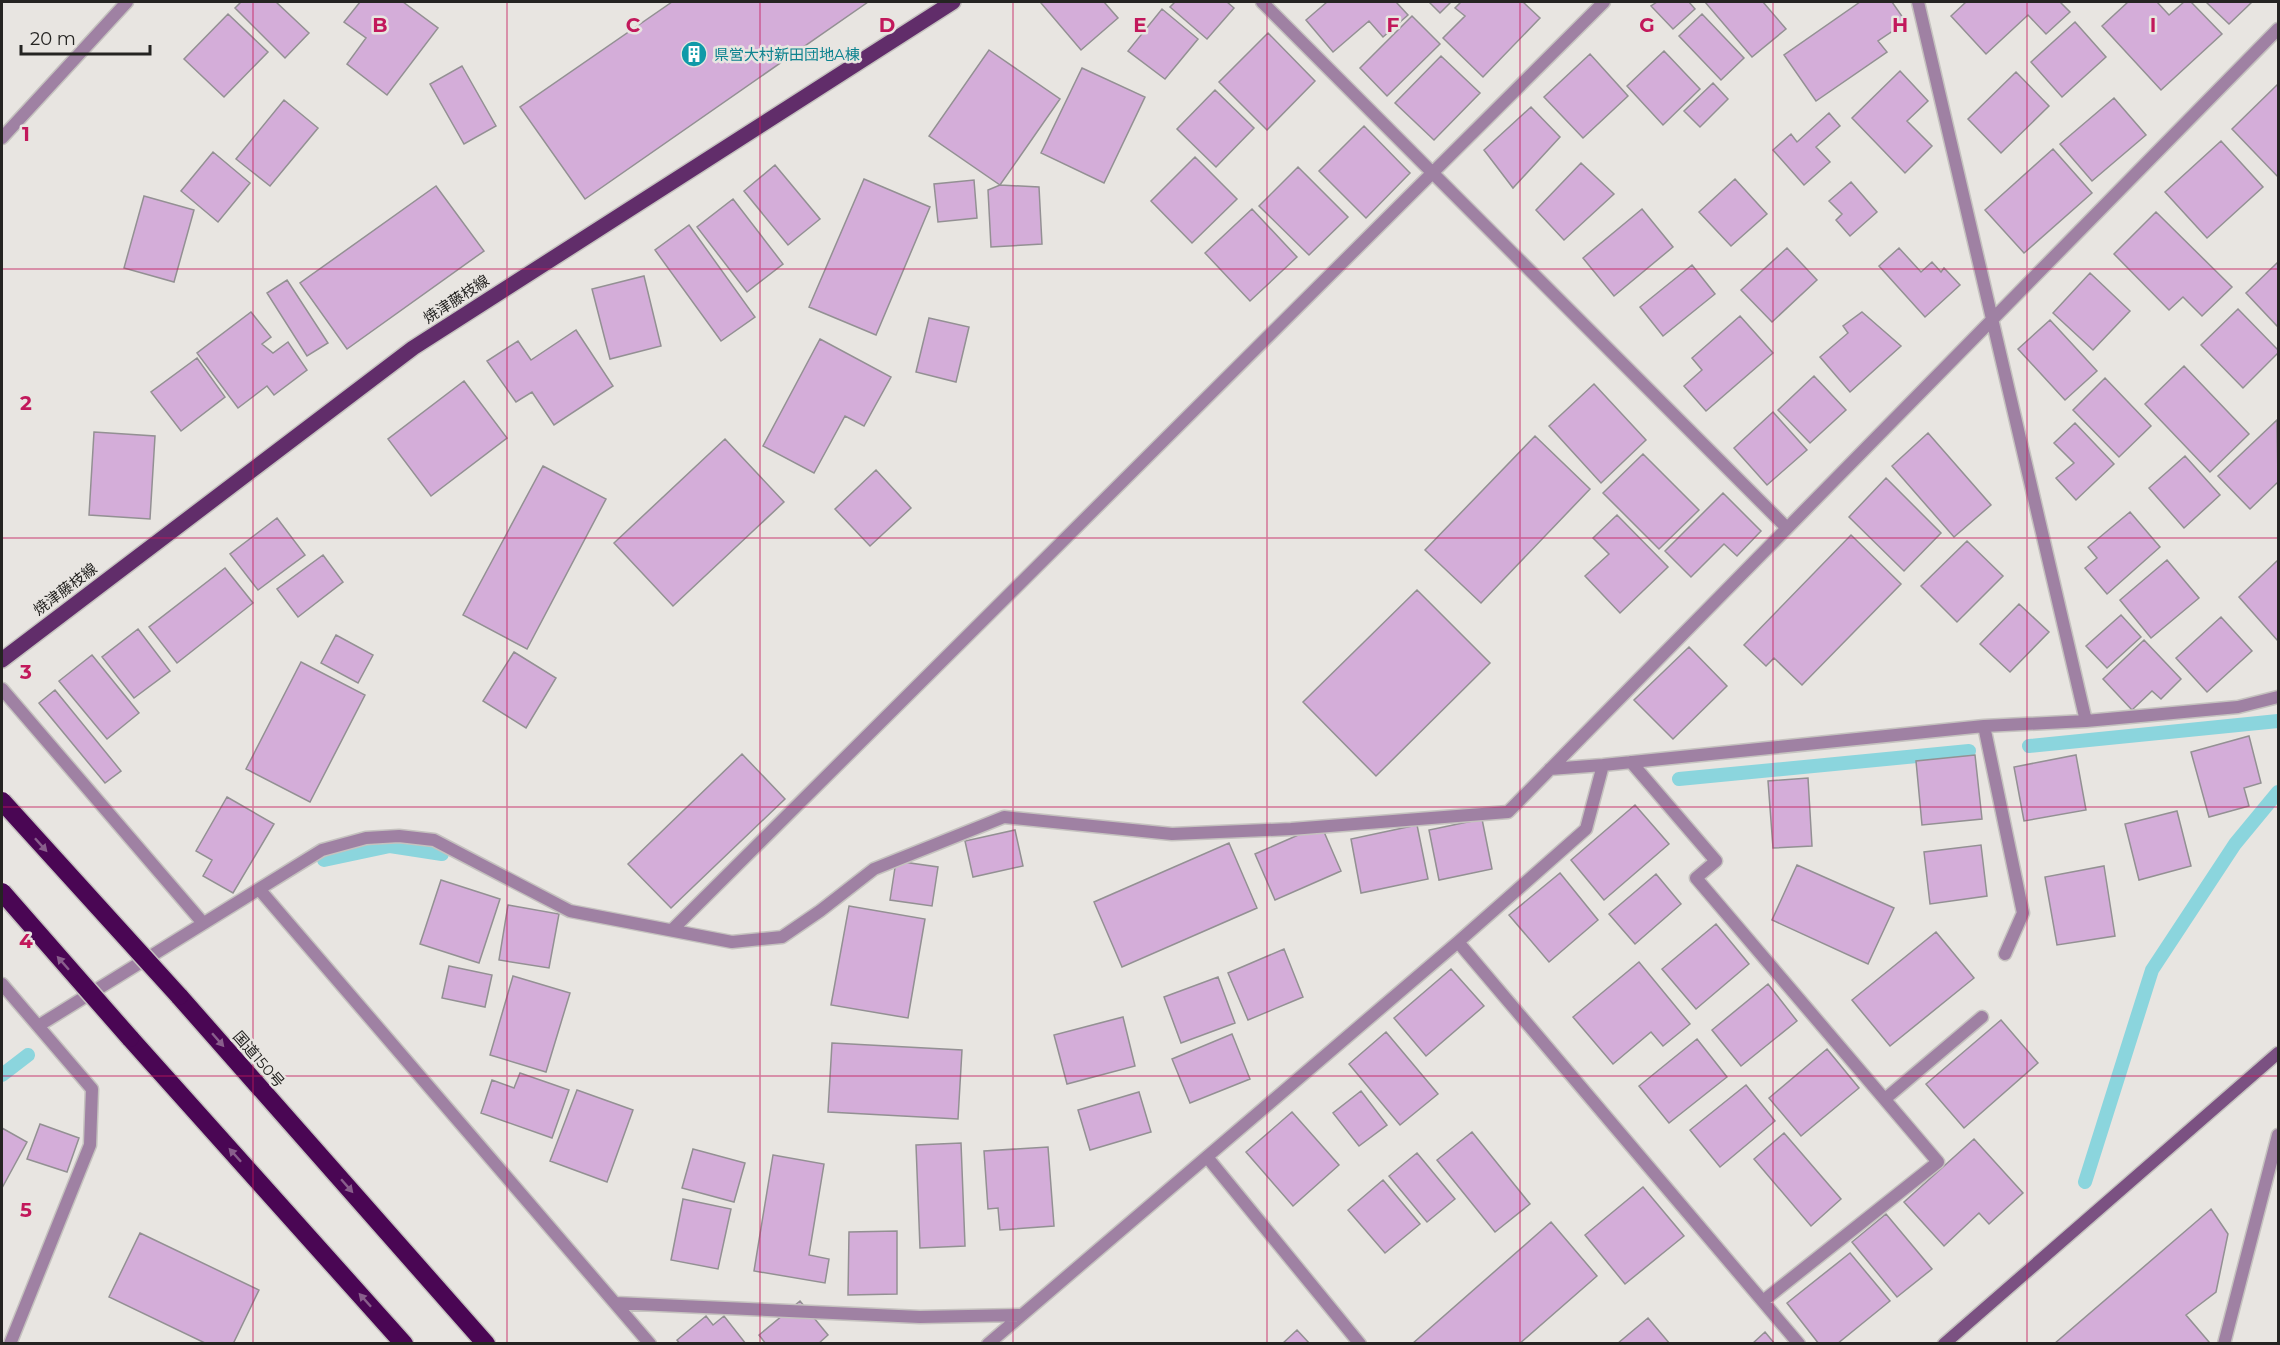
<svg xmlns="http://www.w3.org/2000/svg" width="2280" height="1345" viewBox="0 0 2280 1345" font-family="Montserrat,'Noto Sans JP',sans-serif">
  <rect width="100%" height="100%" fill="#e8e5e1"/>
  <g fill="none" stroke-linecap="round" stroke-linejoin="round">
    <!-- stream -->
    <path stroke="#8bd5dd" stroke-width="14" d="M2029,746L2278,721
      M1679,779L1969,751
      M324,860L390,846L442,854
      M2,1075L28,1055
      M2085,1182L2152,970L2235,844L2278,792"/>
  </g>
  <!-- building -->
  <path fill="#d4add9" stroke="#939093" stroke-width="1.5" d="M241,2H276L309,33L285,58L235,8Z
    M360,2H403L438,28L387,95L347,64L366,38L344,22Z
    M672,2H868L585,199L520,107Z
    M1043,2H1104L1118,18L1081,50L1041,3Z
    M1175,2H1227L1234,8L1207,39L1170,7Z
    M1327,2H1396L1408,15L1383,37L1369,21L1333,52L1306,20Z
    M1429,2H1451L1440,13Z
    M1461,2H1523L1540,18L1483,77L1443,38L1465,16L1455,8Z
    M1657,2H1689L1695,9L1673,29L1651,6Z
    M1705,2H1763L1786,29L1752,57Z
    M1860,2H1892L1906,22L1878,41L1887,52L1816,101L1784,55Z
    M1966,2H2060L2070,12L2046,34L2028,15L1986,54L1951,16Z
    M2128,2H2157L2169,15L2184,2H2191L2222,34L2161,90L2102,26Z
    M2206,2H2252L2229,24Z
    M1162,9L1198,39L1165,79L1128,51Z
    M228,14L268,52L224,97L184,59Z
    M1702,14L1744,58L1721,80L1679,36Z
    M1412,16L1440,44L1387,96L1360,68Z
    M2075,22L2106,57L2062,97L2031,62Z
    M1268,33L1315,81L1267,130L1219,82Z
    M989,50L1060,99L1000,185L929,136Z
    M1664,51L1700,89L1663,125L1627,86Z
    M1590,54L1628,96L1583,138L1544,97Z
    M1441,56L1480,93L1434,140L1395,103Z
    M462,66L496,126L464,144L430,84Z
    M1082,68L1145,97L1104,183L1041,153Z
    M1900,71L1928,101L1907,121L1932,146L1905,173L1852,118Z
    M2016,72L2049,106L2001,153L1968,119Z
    M1713,83L1728,99L1700,127L1684,111Z
    M2278,84V177L2232,129Z
    M1215,90L1254,128L1216,167L1177,129Z
    M2114,98L2146,135L2092,181L2060,144Z
    M284,100L318,128L270,186L236,159Z
    M1531,107L1560,137L1513,188L1484,150Z
    M1829,113L1840,126L1816,147L1830,162L1804,185L1773,150L1791,134L1797,142Z
    M1364,126L1410,173L1366,218L1319,171Z
    M2221,141L2263,187L2207,238L2165,192Z
    M2053,149L2092,193L2024,253L1985,210Z
    M213,152L250,183L218,222L181,191Z
    M1195,157L1237,199L1192,243L1151,201Z
    M1581,163L1614,194L1564,240L1536,210Z
    M775,165L820,219L788,245L744,191Z
    M1298,167L1348,217L1309,255L1259,206Z
    M864,179L930,207L876,335L809,307Z
    M1735,179L1767,214L1731,246L1699,212Z
    M974,180L977,218L938,222L934,184Z
    M1851,182L1877,212L1850,236L1836,220L1842,214L1829,201Z
    M1000,185L1039,187L1042,244L991,247L988,190Z
    M436,186L484,251L347,349L300,283Z
    M144,196L194,210L174,282L124,268Z
    M733,199L783,264L747,292L697,227Z
    M1252,209L1297,257L1250,301L1205,253Z
    M1642,209L1673,247L1614,296L1583,258Z
    M2156,212L2232,287L2202,316L2183,297L2169,310L2114,254Z
    M689,225L755,317L721,341L655,250Z
    M1787,248L1817,280L1772,322L1741,290Z
    M1899,248L1921,272L1932,262L1941,272L1944,268L1960,285L1925,317L1879,266Z
    M2278,262V327L2246,293Z
    M1692,265L1715,294L1663,336L1640,307Z
    M2090,273L2130,311L2093,350L2053,313Z
    M644,276L661,346L610,359L592,289Z
    M287,280L328,343L307,356L267,293Z
    M2238,309L2278,350V353L2243,388L2201,345Z
    M251,312L271,337L262,344L273,353L288,342L307,370L274,395L267,386L238,408L197,353Z
    M1862,312L1901,346L1850,392L1820,357L1848,333L1843,326Z
    M1740,316L1773,353L1706,411L1684,386L1702,370L1692,358Z
    M929,318L969,327L956,382L916,372Z
    M2050,320L2097,371L2065,400L2018,349Z
    M576,330L613,386L554,425L532,392L516,402L487,361L518,341L531,360Z
    M820,339L891,377L864,426L845,416L814,473L763,446Z
    M197,358L225,397L181,431L151,392Z
    M2184,366L2249,434L2210,472L2145,404Z
    M1814,376L1846,410L1810,443L1778,410Z
    M2105,378L2151,426L2119,457L2073,410Z
    M464,381L507,438L431,496L388,439Z
    M1594,384L1646,440L1601,483L1549,426Z
    M1773,412L1807,450L1767,485L1734,448Z
    M2277,420L2278,482L2250,509L2218,476Z
    M2075,423L2114,464L2076,500L2056,478L2074,463L2054,443Z
    M94,432L155,436L150,519L89,515Z
    M1928,433L1991,505L1954,537L1892,466Z
    M1535,436L1590,489L1481,603L1425,550Z
    M725,439L784,502L673,606L614,543Z
    M1643,454L1699,510L1659,549L1603,493Z
    M2185,456L2220,495L2184,528L2149,488Z
    M543,466L606,499L527,649L463,615Z
    M876,470L911,508L870,546L835,509Z
    M1886,478L1941,533L1904,571L1849,517Z
    M1723,493L1761,531L1737,556L1724,544L1691,577L1665,551Z
    M2130,512L2160,547L2107,594L2085,568L2097,558L2088,547Z
    M1617,515L1668,567L1620,613L1585,576L1609,554L1593,538Z
    M277,518L305,555L258,590L230,554Z
    M1851,535L1901,584L1802,685L1774,658L1766,666L1744,645Z
    M1967,541L2003,576L1957,622L1921,586Z
    M323,555L343,582L298,617L277,589Z
    M2167,560L2199,598L2151,638L2120,600Z
    M2278,560V641L2239,597Z
    M225,568L253,603L177,663L149,627Z
    M1417,590L1490,663L1376,776L1303,702Z
    M2019,604L2049,632L2010,672L1980,644Z
    M2121,615L2141,637L2107,668L2086,646Z
    M2221,617L2252,651L2207,692L2176,658Z
    M138,629L170,671L134,698L102,657Z
    M336,635L373,655L358,683L321,663Z
    M2144,640L2181,679L2161,699L2152,691L2132,710L2103,679Z
    M1689,647L1727,686L1673,739L1634,700Z
    M514,652L556,678L526,728L483,701Z
    M92,655L139,713L107,739L59,681Z
    M301,662L365,695L310,802L246,769Z
    M55,690L121,771L105,783L39,703Z
    M2249,736L2261,783L2244,788L2249,806L2209,817L2191,752Z
    M742,754L785,799L671,908L628,864Z
    M1975,755L1982,819L1922,825L1916,761Z
    M2076,755L2086,810L2024,821L2014,767Z
    M1808,778L1812,846L1773,848L1768,781Z
    M227,797L274,824L233,893L203,876L212,860L196,851Z
    M1635,805L1669,844L1604,900L1571,860Z
    M2177,811L2191,866L2139,880L2125,824Z
    M1482,819L1492,869L1439,880L1429,830Z
    M1321,825L1341,871L1275,900L1255,854Z
    M1417,825L1428,879L1361,893L1351,839Z
    M1015,830L1023,866L973,877L965,841Z
    M1229,843L1257,908L1122,967L1094,902Z
    M1981,845L1987,896L1930,904L1924,852Z
    M896,861L938,867L932,906L890,900Z
    M1797,865L1894,908L1868,964L1772,920Z
    M2104,866L2115,936L2057,945L2045,877Z
    M1560,873L1598,920L1549,962L1509,915Z
    M1656,874L1681,904L1635,944L1609,914Z
    M441,880L500,899L479,963L420,944Z
    M508,905L559,914L549,968L499,960Z
    M849,906L925,919L908,1018L831,1005Z
    M1716,924L1749,964L1696,1009L1662,969Z
    M1936,932L1974,978L1890,1046L1852,1000Z
    M1284,949L1303,997L1248,1020L1228,973Z
    M1639,962L1690,1024L1663,1046L1651,1032L1613,1064L1573,1017Z
    M449,966L492,975L485,1007L442,998Z
    M1451,969L1484,1006L1426,1056L1394,1018Z
    M513,976L570,993L546,1072L490,1055Z
    M1218,977L1235,1023L1181,1043L1164,997Z
    M1768,984L1797,1021L1741,1066L1712,1030Z
    M1123,1017L1135,1066L1067,1084L1054,1035Z
    M2001,1020L2038,1063L1964,1128L1926,1084Z
    M1386,1032L1438,1094L1400,1125L1349,1064Z
    M1232,1034L1250,1079L1190,1103L1172,1059Z
    M1697,1039L1727,1077L1669,1123L1639,1086Z
    M832,1043L962,1050L958,1119L828,1112Z
    M1827,1049L1859,1088L1801,1136L1769,1098Z
    M520,1073L569,1090L552,1138L481,1113L492,1080L514,1088Z
    M1746,1085L1775,1121L1720,1167L1690,1130Z
    M577,1090L633,1110L607,1182L550,1161Z
    M1361,1091L1387,1125L1359,1146L1333,1113Z
    M1139,1092L1151,1132L1090,1150L1078,1110Z
    M1292,1112L1339,1165L1293,1206L1246,1152Z
    M40,1124L79,1138L67,1172L27,1159Z
    M2,1128L27,1142L2,1188Z
    M1472,1132L1530,1204L1495,1232L1437,1160Z
    M1784,1133L1841,1199L1811,1226L1754,1159Z
    M1974,1139L2023,1193L1989,1224L1979,1213L1944,1246L1904,1202Z
    M961,1143L965,1246L920,1248L916,1145Z
    M1048,1147L1054,1226L1000,1230L998,1208L988,1209L984,1151Z
    M693,1149L745,1163L734,1202L682,1188Z
    M1417,1153L1455,1199L1427,1222L1389,1176Z
    M773,1155L824,1164L809,1255L829,1259L825,1283L754,1271Z
    M1383,1180L1420,1224L1385,1253L1348,1210Z
    M1643,1187L1684,1236L1625,1284L1585,1235Z
    M683,1199L731,1209L718,1269L671,1260Z
    M2211,1209L2228,1234L2216,1292L2186,1315L2209,1342L2207,1344H2054Z
    M1886,1214L1932,1269L1897,1297L1852,1242Z
    M1551,1222L1597,1276L1519,1344H1412Z
    M897,1231V1294L848,1295L849,1232Z
    M140,1233L259,1290L233,1344H207L109,1297Z
    M1850,1253L1890,1301L1837,1344H1819L1787,1303Z
    M800,1301L828,1335L818,1344H766L759,1335Z
    M706,1316L713,1325L724,1316L746,1344H680L677,1340Z
    M1648,1318L1670,1344H1617Z
    M1297,1330L1310,1344H1282Z
    M1765,1332L1775,1344H1752Z"/>
  <g fill="none" stroke-linecap="round" stroke-linejoin="round">
    <!-- street casing -->
    <g stroke="#c5c2bf" stroke-width="15">
      <path id="street" d="M1262,2L1787,528
        M1918,2L2086,721
        M2,138L127,2
        M2,689L203,923
        M1984,726L2023,913L2005,954
        M1631,762L1716,861L1696,878L1938,1162L1763,1301
        M1550,769L1603,765L1984,726L2086,721L2238,707L2278,697
        M259,889L650,1344
        M672,930L1604,2
        M1458,942L1799,1344
        M2,984L92,1089L90,1145L10,1344
        M38,1026L322,850L366,838L399,836L434,840L570,911L732,942L782,937L820,911L874,869L1004,817L1172,834L1291,829L1508,812L2278,29
        M1885,1099L1982,1017
        M1207,1157L1360,1344
        M615,1303L920,1317L1022,1315
        M988,1344L1458,942L1586,829L1603,765
        M2224,1344L2278,1135"/>
    </g>
    <!-- secondary casing -->
    <g stroke="#c5c2bf" stroke-width="15">
      <path id="secondary" d="M1944,1344L2278,1053"/>
    </g>
    <!-- primary casing -->
    <g stroke="#c5c2bf" stroke-width="18">
      <path id="primary" d="M2,660L413,348L953,2"/>
    </g>
    <!-- highway casing -->
    <g stroke="#c5c2bf" stroke-width="21">
      <path id="highway" d="M179,996L486,1344
        M130,1038L404,1344"/>
    </g>
    <!-- street -->
    <use href="#street" stroke="#9f81a3" stroke-width="12"/>
    <!-- secondary -->
    <use href="#secondary" stroke="#7b5182" stroke-width="12"/>
    <!-- primary -->
    <use href="#primary" stroke="#612d6a" stroke-width="15"/>
    <!-- highway -->
    <use href="#highway" stroke="#4a0654" stroke-width="18"/>
    <!-- highway-bridge casing -->
    <g stroke="#c5c2bf" stroke-width="21" stroke-linecap="butt">
      <path id="highway-bridge" d="M2,801L179,996
        M2,892L130,1038"/>
    </g>
    <!-- highway-bridge -->
    <use href="#highway-bridge" stroke="#4a0654" stroke-width="18"/>
  </g>
  <!-- one-way arrows -->
  <defs><path id="oneway-solid" d="M-6-.8H1V-3.2L6.5 0L1 3.2V.8H-6Z" transform="scale(1.5)"/></defs>
  <g fill="#895f8c">
    <use href="#oneway-solid" transform="translate(41 845) rotate(48)"/>
    <use href="#oneway-solid" transform="translate(63 963) rotate(-131)"/>
    <use href="#oneway-solid" transform="translate(218 1040) rotate(49)"/>
    <use href="#oneway-solid" transform="translate(235 1155) rotate(-132)"/>
    <use href="#oneway-solid" transform="translate(347 1186) rotate(49)"/>
    <use href="#oneway-solid" transform="translate(365 1300) rotate(-132)"/>
  </g>
  <!-- grid -->
  <path fill="none" stroke="#c2185b" stroke-width="1.5" stroke-opacity="0.55" d="M253,2V1344M507,2V1344M760,2V1344M1013,2V1344M1267,2V1344M1520,2V1344M1773,2V1344M2027,2V1344M2,269H2278M2,538H2278M2,807H2278M2,1076H2278"/>
  <!-- icons -->
  <defs>
    <g id="building-disc" transform="scale(1.35)"><circle r="9.5" fill="#0f9aa8" stroke="#e8e5e1"/><path d="M-4-6H4V6H1V3H-1V6H-4ZM-2.5-4.3h1.7v1.8h-1.7ZM.8-4.3h1.7v1.8H.8ZM-2.5-1h1.7V.8h-1.7ZM.8-1h1.7V.8H.8Z" fill="#fff"/></g>
  </defs>
  <g fill-rule="evenodd">
    <use href="#building-disc" x="694" y="54"/>
  </g>
  <g text-anchor="middle" dominant-baseline="central" stroke-width="5" stroke-linejoin="round" paint-order="stroke">
    <!-- culture labels -->
    <g font-size="15" fill="#0d838f" stroke="#e8e5e1" text-anchor="start">
      <text x="714" y="54">県営大村新田団地A棟</text>
    </g>
    <!-- street labels -->
    <g font-size="15" fill="#252422" stroke="#e8e5e1">
      <text transform="translate(456 299) rotate(-33)">焼津藤枝線</text>
      <text transform="translate(65 589) rotate(-37)">焼津藤枝線</text>
      <text transform="translate(259 1059) rotate(49)">国道150号</text>
    </g>
  </g>
  <g font-size="20" text-anchor="middle" font-weight="bold" fill="#c2185b" stroke="#e8e5e1" stroke-width="5" stroke-linejoin="round" paint-order="stroke">
    <text x="380" y="32">B</text>
    <text x="633" y="32">C</text>
    <text x="887" y="32">D</text>
    <text x="1140" y="32">E</text>
    <text x="1393" y="32">F</text>
    <text x="1647" y="32">G</text>
    <text x="1900" y="32">H</text>
    <text x="2153" y="32">I</text>
    <text x="26" y="141">1</text>
    <text x="26" y="410">2</text>
    <text x="26" y="679">3</text>
    <text x="26" y="948">4</text>
    <text x="26" y="1217">5</text>
  </g>
  <!-- border -->
  <rect width="2280" height="1345" fill="none" stroke="#252422" stroke-width="6"/>
  <!-- scale -->
  <path d="M21 45v9h129v-9" fill="none" stroke="#252422" stroke-width="3"/>
  <text x="30" y="45" font-size="18" fill="#252422" stroke="#e8e5e1" stroke-width="4.5" paint-order="stroke">20 m</text>
</svg>
